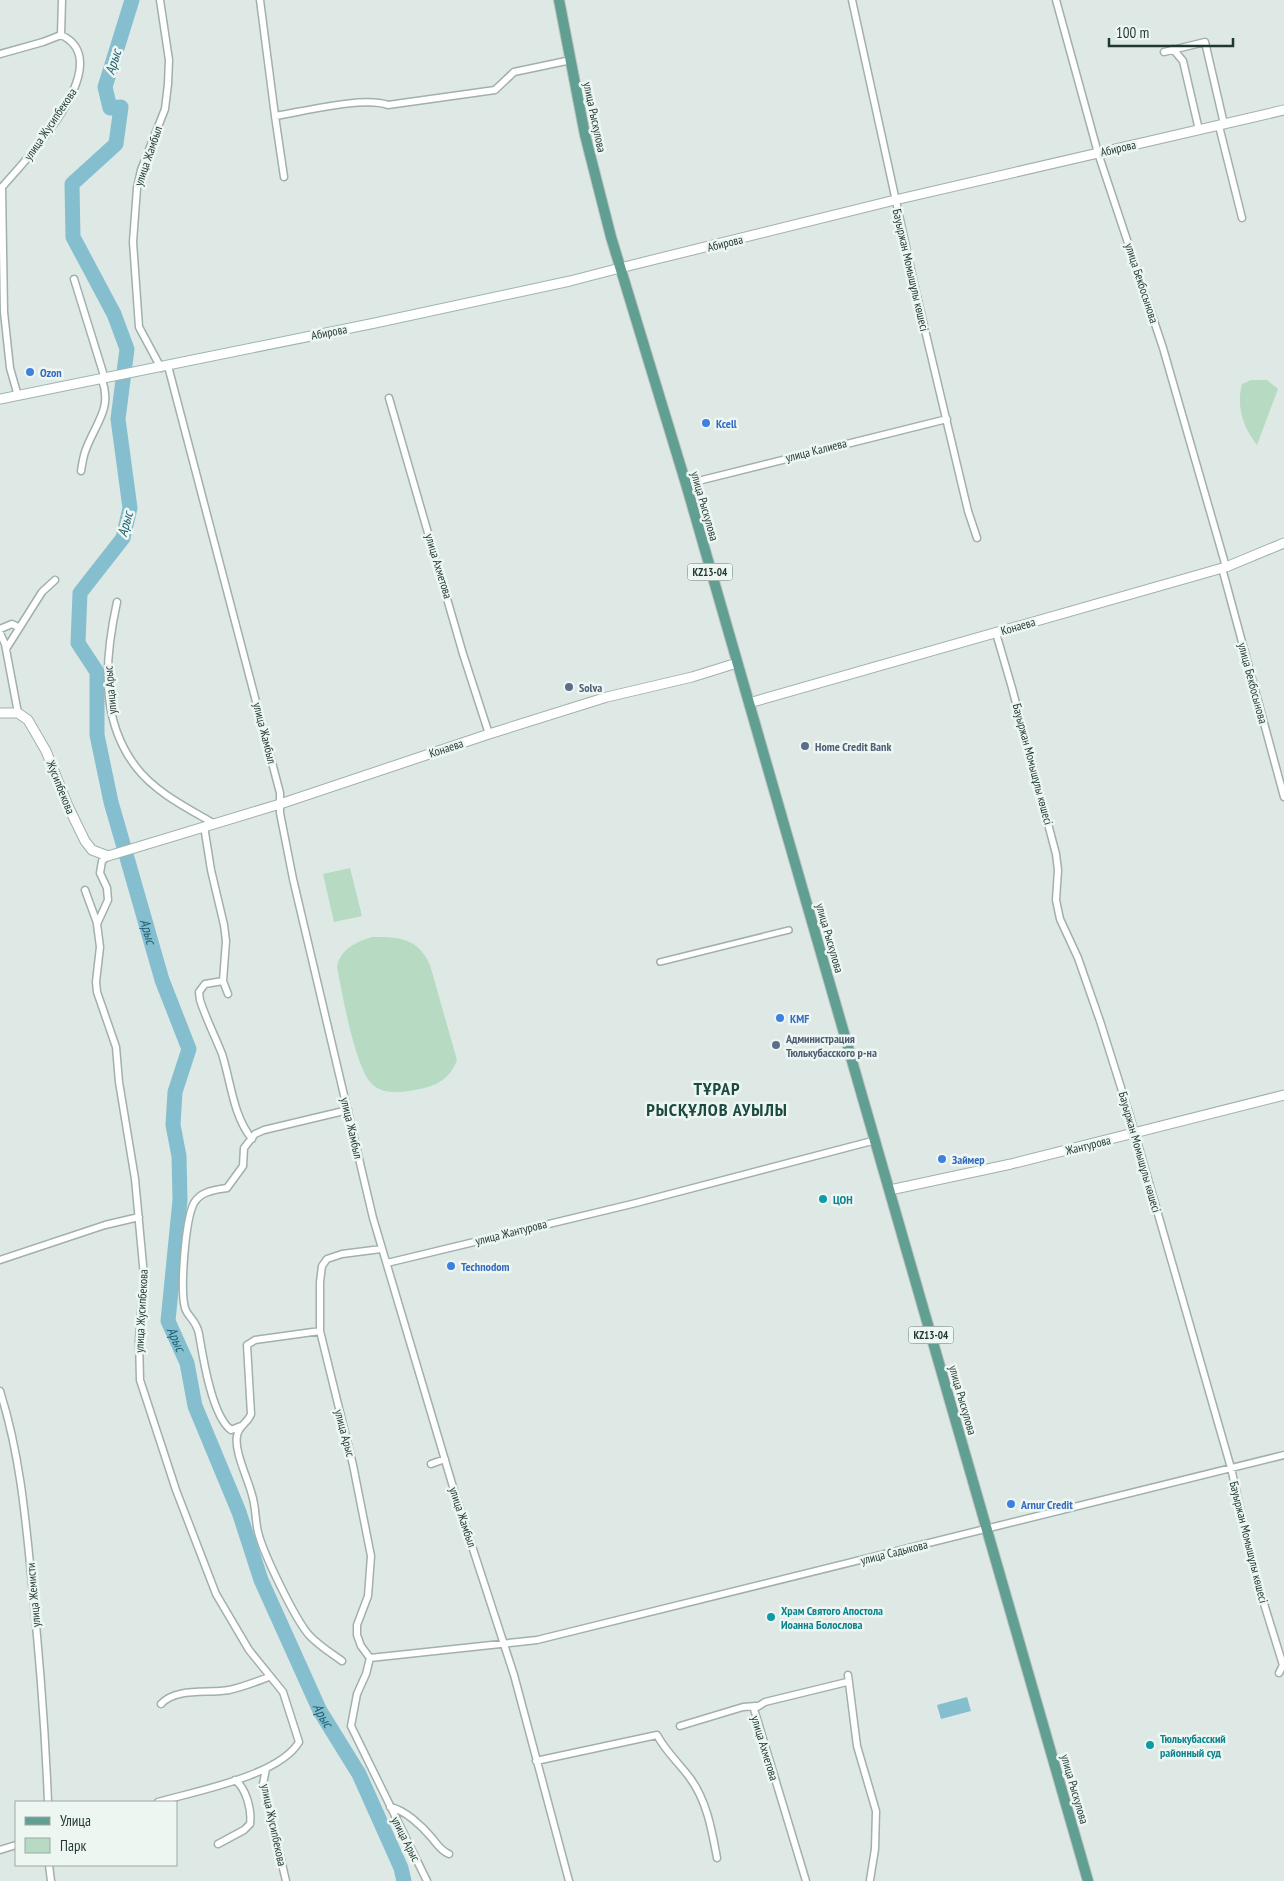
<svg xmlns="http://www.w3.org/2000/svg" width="1284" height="1881" viewBox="0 0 1284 1881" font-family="'PT Sans Narrow',sans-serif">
  <rect width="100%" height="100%" fill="#dee9e5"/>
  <!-- green -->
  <path fill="#b6dbc2" d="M1251,380H1267L1278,389L1257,445C1243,427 1236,407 1242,384Z
    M350,868L362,916L334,922L323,874Z
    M372,937C400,937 418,938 430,965L457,1060C450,1078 439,1085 420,1089C406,1092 384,1096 372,1084C355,1068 342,993 337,967C340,949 356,942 372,937Z"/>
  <!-- water -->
  <path fill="#85bfcf" d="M967,1697L971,1711L941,1719L937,1705Z"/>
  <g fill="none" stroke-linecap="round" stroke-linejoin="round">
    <!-- river -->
    <path stroke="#85bfcf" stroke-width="15" id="s1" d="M132,0L105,87L110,108L121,107L116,144L72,184L73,237L114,314L127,349L118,419L130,508L123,538L80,593L78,643L97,672V735L111,802L162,980L189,1049L175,1092L173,1125L179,1156L180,1200L168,1321L187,1363L195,1406L239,1512L261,1580L320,1711L359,1774L401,1868L404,1881"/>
    <!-- pedestrian casing -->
    <g stroke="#a1b0ac" stroke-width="8">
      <path id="pedestrian" d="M660,962L789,930"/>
    </g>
    <!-- minor casing -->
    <g stroke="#a1b0ac" stroke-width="9">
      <path id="minor" d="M160,0L169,60L168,84L165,109L141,170L137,188L133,242L139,327L161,368
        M260,0L275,116C302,112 363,96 388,105L495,90L514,72L571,60
        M852,0L915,288L968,511L977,538
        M1056,0L1098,153L1163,348L1226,567
        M61,35L62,0
        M1173,49L1183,61L1199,130
        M1164,52L1205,42L1224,124
        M0,54L43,42L61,35
        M275,116L284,177
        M1219,126L1242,218
        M74,279L105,379
        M168,366L280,793V813L293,879L373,1218L456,1497L514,1675L569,1881
        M18,396L10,368L4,312L2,187C25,161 120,62 61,35
        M389,398L463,654L489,734
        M81,471C82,465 83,458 85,452C94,425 113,409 102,380
        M686,484L947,419
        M1222,568L1284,797
        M117,602C105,657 99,719 136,767C155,792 187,808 213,823
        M0,629L12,624L18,627
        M0,633L5,644L18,713
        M996,633L1012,688L1056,854L1058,870L1056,900L1060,919L1078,958L1100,1021L1129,1113L1231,1468L1256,1578L1283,1665L1279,1673
        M6,649L42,592L55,580
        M204,826L211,870L224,925L226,941L223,981L228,994
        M108,856L102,861L100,873L107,888L108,900L97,924L100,947L96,982L97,992L116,1047L119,1082L135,1179L144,1276L139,1339L140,1380L176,1490L216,1594L249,1650L283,1692L299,1742C279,1776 196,1791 158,1802
        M85,890L97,923
        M223,981L205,984L199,992L200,1000C206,1019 215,1036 222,1054C231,1082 233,1116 252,1139
        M0,1260L105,1225L139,1217
        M387,1263L636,1203L876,1140
        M320,1331L255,1340L247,1345L251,1414C248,1423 238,1426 237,1436C234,1451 248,1479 252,1495C256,1507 255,1520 258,1532C263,1553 295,1619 309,1635C318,1645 331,1653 342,1661
        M0,1391C19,1451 25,1512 31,1574C39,1650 45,1726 48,1802
        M241,1426L231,1430C212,1416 203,1358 199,1334C196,1319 188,1318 185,1308C180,1290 185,1220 194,1203C201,1191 215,1190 227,1188L243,1166L244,1148L255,1134L264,1130L348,1110
        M431,1464L445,1459
        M370,1658L361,1646L357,1635V1625L368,1596L371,1556L353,1465L320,1331V1282L322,1266L327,1259L342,1254L381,1249
        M848,1675L857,1746L876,1811L875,1849L870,1880
        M161,1704C176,1687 209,1694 229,1690C243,1687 255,1682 269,1677
        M680,1726L743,1707L756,1706
        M536,1761L657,1735C666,1752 679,1763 690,1778C707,1801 712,1831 717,1858
        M266,1769L263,1784L286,1881
        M390,1807C405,1810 422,1826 432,1838C437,1844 441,1851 449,1854
        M218,1844L244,1830L250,1824C252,1810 246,1788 235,1780
        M0,1850L16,1845
        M49,1865L51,1881
        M427,1881L351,1726L357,1694L366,1674L370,1658L537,1640L1284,1455
        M806,1881L754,1709L765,1702L847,1682"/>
    </g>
    <!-- tertiary casing -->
    <g stroke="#a1b0ac" stroke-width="11">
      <path id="tertiary" d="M620,268L895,200L1284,110
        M749,703L1226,567L1284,543
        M0,713H18L28,720L46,751L68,806L85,841L92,850L108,856L280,804L489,734L607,697L692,677L737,663
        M890,1190L1011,1164L1284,1095"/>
    </g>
    <!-- secondary casing -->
    <g stroke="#9db5ad" stroke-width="11">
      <path id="secondary" d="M0,399L375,323L570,281L620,268"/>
    </g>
    <!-- primary casing -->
    <g stroke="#bcc3c2" stroke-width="12">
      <path id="primary" d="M559,0L585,135L611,237L686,484L1088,1881"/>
    </g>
    <!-- pedestrian -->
    <use href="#pedestrian" stroke="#fff" stroke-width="5"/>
    <!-- minor -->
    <use href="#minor" stroke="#fff" stroke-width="6"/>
    <!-- tertiary -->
    <use href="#tertiary" stroke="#fff" stroke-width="9"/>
    <!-- secondary -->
    <use href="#secondary" stroke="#fff" stroke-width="9"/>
    <!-- primary -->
    <use href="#primary" stroke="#629f93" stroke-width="10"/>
  </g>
  <!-- markers -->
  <g fill="#3f7fe0" stroke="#eef6f2" stroke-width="2">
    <circle cx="30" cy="372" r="5"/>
    <circle cx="706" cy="423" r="5"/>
    <circle cx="780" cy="1018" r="5"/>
    <circle cx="942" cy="1159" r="5"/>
    <circle cx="451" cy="1266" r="5"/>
    <circle cx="1011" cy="1504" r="5"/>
  </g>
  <g fill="#5c6f8a" stroke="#eef6f2" stroke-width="2">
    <circle cx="569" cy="687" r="5"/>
    <circle cx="805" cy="746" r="5"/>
    <circle cx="776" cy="1045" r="5"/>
  </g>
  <g fill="#0f9aa8" stroke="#eef6f2" stroke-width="2">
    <circle cx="823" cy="1199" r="5"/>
    <circle cx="771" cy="1617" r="5"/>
    <circle cx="1150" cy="1745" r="5"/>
  </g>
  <g text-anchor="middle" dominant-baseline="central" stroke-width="5" stroke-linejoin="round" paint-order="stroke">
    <!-- shield labels -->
    <g fill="#eef6f2" stroke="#5d716c" stroke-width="1">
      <rect x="687.5" y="563.5" width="45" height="17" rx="4"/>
      <rect x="908.5" y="1326.5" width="45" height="17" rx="4"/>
    </g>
    <g font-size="11" font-weight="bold" fill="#1f3833">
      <text x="710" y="572">KZ13-04</text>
      <text x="931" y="1335">KZ13-04</text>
    </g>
    <!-- street labels -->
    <g font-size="12" fill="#1f3833" stroke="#eef6f2">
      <text transform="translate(595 117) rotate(78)">улица Рыскулова</text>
      <text transform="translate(50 124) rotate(-56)">улица Жусипбекова</text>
      <text transform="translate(1118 148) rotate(-13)">Абирова</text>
      <text transform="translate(148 156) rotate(-71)">улица Жамбыл</text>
      <text transform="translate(725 243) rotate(-14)">Абирова</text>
      <text transform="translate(911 270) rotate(77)">Бауыржан Момышұлы көшесі</text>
      <text transform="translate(1142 283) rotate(72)">улица Бекбосынова</text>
      <text transform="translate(329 332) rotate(-11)">Абирова</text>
      <text transform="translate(816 450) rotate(-14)">улица Калиева</text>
      <text transform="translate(705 506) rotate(74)">улица Рыскулова</text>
      <text transform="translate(439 566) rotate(73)">улица Ахметова</text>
      <text transform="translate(1018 626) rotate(-16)">Конаева</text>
      <text transform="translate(1253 683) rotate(75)">улица Бекбосынова</text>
      <text transform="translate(110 690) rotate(-95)">улица Арыс</text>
      <text transform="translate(265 733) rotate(76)">улица Жамбыл</text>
      <text transform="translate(446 748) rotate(-18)">Конаева</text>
      <text transform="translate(1033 764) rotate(75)">Бауыржан Момышұлы көшесі</text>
      <text transform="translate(61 787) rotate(68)">Жусипбекова</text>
      <text transform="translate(830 938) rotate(74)">улица Рыскулова</text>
      <text transform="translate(352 1128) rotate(77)">улица Жамбыл</text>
      <text transform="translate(1088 1145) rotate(-14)">Жантурова</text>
      <text transform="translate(1140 1152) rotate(74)">Бауыржан Момышұлы көшесі</text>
      <text transform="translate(511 1232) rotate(-14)">улица Жантурова</text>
      <text transform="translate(141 1311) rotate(-87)">улица Жусипбекова</text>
      <text transform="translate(963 1400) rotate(74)">улица Рыскулова</text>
      <text transform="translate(345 1433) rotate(75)">улица Арыс</text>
      <text transform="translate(463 1517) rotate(72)">улица Жамбыл</text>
      <text transform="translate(1249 1542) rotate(76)">Бауыржан Момышұлы көшесі</text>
      <text transform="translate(894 1552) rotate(-14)">улица Садыкова</text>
      <text transform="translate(33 1595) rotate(-95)">улица Жемисти</text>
      <text transform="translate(765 1748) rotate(73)">улица Ахметова</text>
      <text transform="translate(1075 1789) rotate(74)">улица Рыскулова</text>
      <text transform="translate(274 1825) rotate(78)">улица Жусипбекова</text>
      <text transform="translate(406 1839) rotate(63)">улица Арыс</text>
    </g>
    <!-- shop labels -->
    <g font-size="12" font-weight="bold" fill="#366cbe" stroke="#eef6f2" text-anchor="start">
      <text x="40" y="372">Ozon</text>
      <text x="716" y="423">Kcell</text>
      <text x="790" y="1018">KMF</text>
      <text x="952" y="1159">Займер</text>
      <text x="461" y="1266">Technodom</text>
      <text x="1021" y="1504">Arnur Credit</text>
    </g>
    <!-- service labels -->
    <g font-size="12" font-weight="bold" fill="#4e5e75" stroke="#eef6f2" text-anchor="start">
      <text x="579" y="687">Solva</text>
      <text x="815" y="746">Home Credit Bank</text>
      <text x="786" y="1038">Администрация<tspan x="786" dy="14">Тюлькубасского р-на</tspan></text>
    </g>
    <!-- culture labels -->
    <g font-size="12" font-weight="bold" fill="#0d838f" stroke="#eef6f2" text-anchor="start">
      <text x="833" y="1199">ЦОН</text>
      <text x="781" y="1610">Храм Святого Апостола<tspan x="781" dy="14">Иоанна Болослова</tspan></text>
      <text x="1160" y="1738">Тюлькубасский<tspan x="1160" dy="14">районный суд</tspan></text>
    </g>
    <!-- water labels -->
    <g font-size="14" font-style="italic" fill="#1b5f73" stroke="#eef6f2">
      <text transform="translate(113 62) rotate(-73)">Арыс</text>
      <text transform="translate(125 524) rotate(-75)">Арыс</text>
      <text stroke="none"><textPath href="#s1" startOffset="1010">Арыс</textPath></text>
      <text stroke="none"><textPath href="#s1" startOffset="1430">Арыс</textPath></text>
      <text stroke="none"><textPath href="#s1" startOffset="1835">Арыс</textPath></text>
    </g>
    <!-- district labels -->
    <g font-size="18" font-weight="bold" letter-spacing="1" fill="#1c4a41" stroke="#eef6f2">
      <text x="717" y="1088">ТҰРАР<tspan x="717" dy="21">РЫСҚҰЛОВ АУЫЛЫ</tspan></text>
    </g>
  </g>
  <!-- legend -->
  <rect x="15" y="1801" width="162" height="65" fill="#eef6f2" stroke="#9baaa6"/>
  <rect x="25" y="1817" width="25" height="8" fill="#629f93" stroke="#9baaa6"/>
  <text x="60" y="1826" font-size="15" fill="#1f3833">Улица</text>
  <rect x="25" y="1838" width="25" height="15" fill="#b6dbc2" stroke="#9baaa6"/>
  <text x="60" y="1851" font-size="15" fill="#1f3833">Парк</text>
  <!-- scale -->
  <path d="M1109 38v8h124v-8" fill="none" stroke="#1f3833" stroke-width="2.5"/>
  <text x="1116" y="38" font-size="15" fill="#1f3833" stroke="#eef6f2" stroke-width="4" paint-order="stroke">100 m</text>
</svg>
